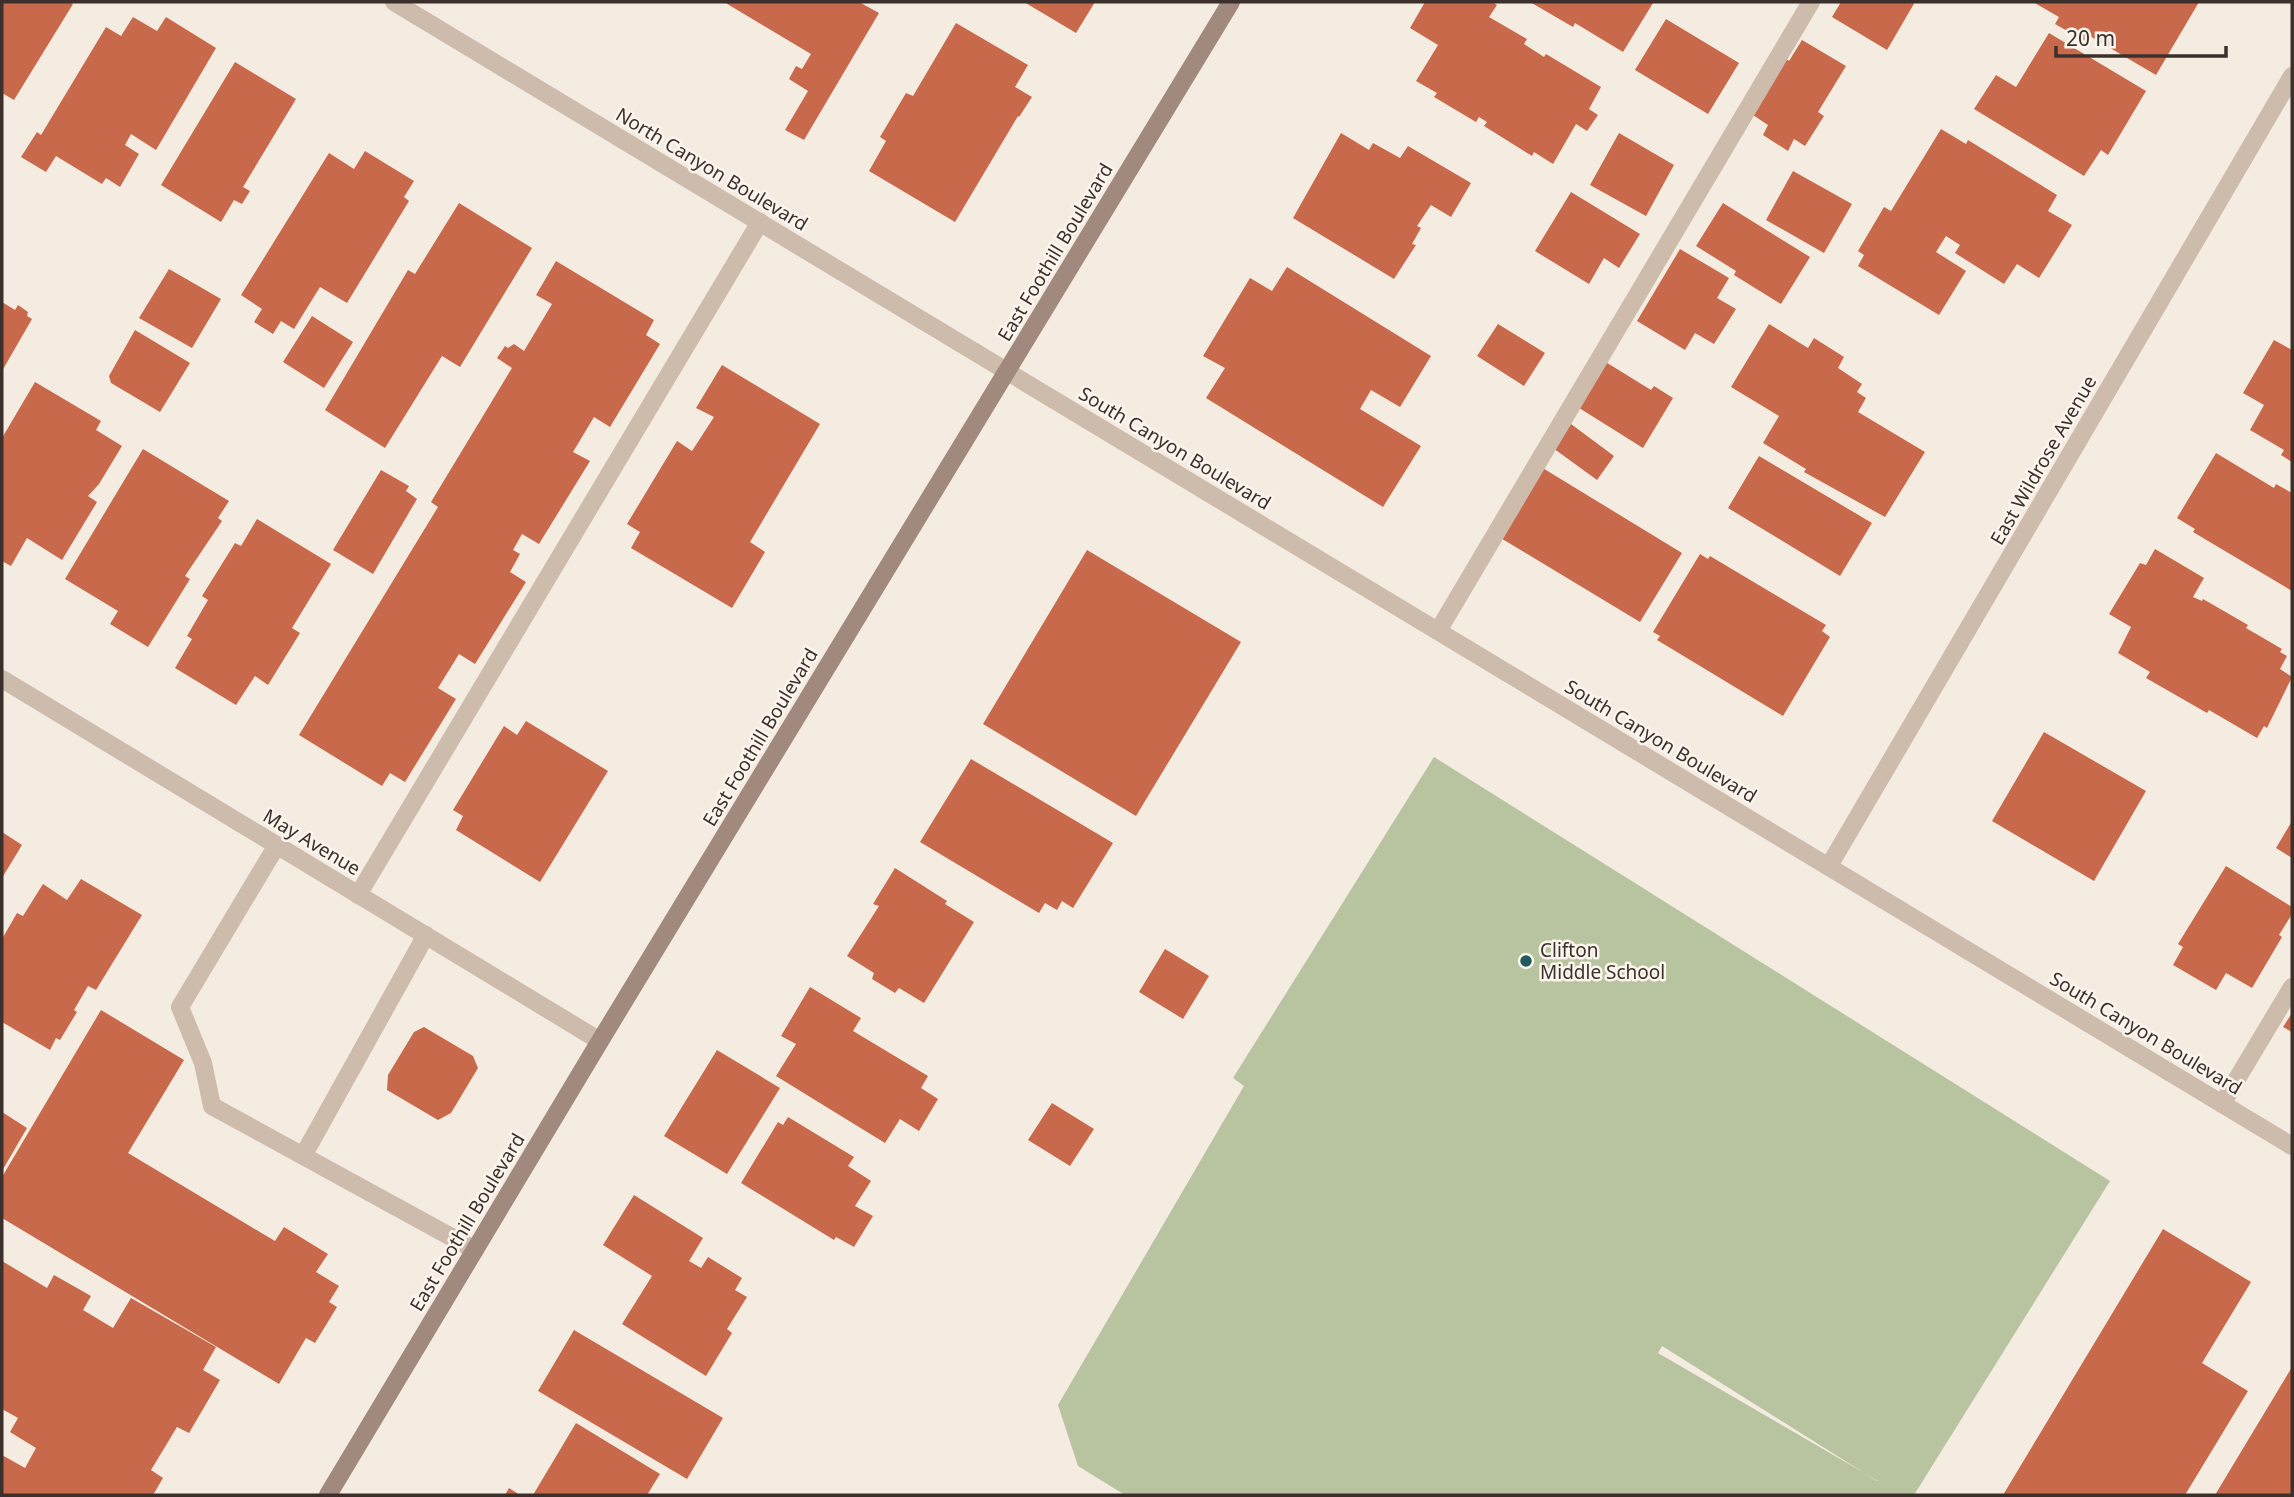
<svg xmlns="http://www.w3.org/2000/svg" width="2294" height="1497" viewBox="0 0 2294 1497" font-family="'Noto Sans',sans-serif">
  <rect width="100%" height="100%" fill="#f4ebe1"/>
  <!-- green -->
  <path fill="#b8c4a0" fill-rule="evenodd" d="M1434,757L2110,1181L1914,1495H1125L1078,1466L1058,1405L1244,1086L1233,1078ZM1662,1346L1877,1481H1878L1658,1353Z"/>
  <!-- building -->
  <path fill="#c8694b" d="M2,2H69L73,4L14,100L2,93Z
    M724,2H859L879,13L804,140L785,130L808,91L789,79L796,66L802,69L811,54Z
    M1024,2H1095L1076,33Z
    M1425,2H1492L1497,5L1489,17L1527,39L1524,44L1544,57L1546,54L1601,87L1589,109L1598,115L1587,131L1576,124L1553,164L1534,152L1532,156L1484,126L1487,122L1479,117L1476,122L1434,97L1437,93L1416,81L1438,45L1410,28Z
    M1530,2H1651L1653,3L1623,52L1575,23L1573,27Z
    M1841,2H1915L1887,50L1832,17Z
    M2033,2H2199L2156,75L2088,35L2085,41L2055,24L2059,17Z
    M133,17L157,31L166,17L216,48L156,150L131,134L125,145L139,154L120,187L106,178L102,184L56,156L46,172L21,157L37,132L41,135L106,27L121,36Z
    M1666,19L1739,63L1708,114L1635,70Z
    M956,23L1028,65L1015,87L1032,97L1019,117L1018,116L955,222L869,171L886,141L880,137L906,93L913,96Z
    M2049,33L2146,91L2108,155L2101,150L2084,176L1974,109L1996,75L2016,87Z
    M1802,40L1846,66L1818,112L1824,116L1805,146L1794,139L1788,151L1763,135L1768,125L1750,113L1784,57L1789,61Z
    M235,62L296,99L243,187L250,191L242,204L234,200L221,222L161,185Z
    M1941,129L1966,144L1968,140L2057,195L2048,211L2072,225L2039,278L2017,264L2004,284L1955,253L1960,245L1946,236L1936,252L1966,271L1939,315L1858,266L1864,255L1858,251L1884,207L1891,211Z
    M1341,133L1369,150L1373,143L1400,158L1408,146L1471,183L1451,217L1431,205L1417,226L1421,228L1412,244L1416,245L1394,279L1293,218Z
    M1619,133L1674,165L1646,216L1590,185Z
    M365,151L414,181L404,197L409,201L347,303L320,287L294,329L281,321L273,334L254,322L262,309L241,295L329,153L354,169Z
    M1793,171L1852,204L1824,253L1766,220Z
    M1571,192L1640,234L1619,268L1604,258L1589,284L1535,251Z
    M459,203L532,248L460,367L442,356L385,448L325,410L408,270L415,274Z
    M1723,203L1810,257L1781,304L1734,275L1736,271L1696,246Z
    M1680,249L1729,278L1717,298L1736,309L1714,344L1695,333L1685,350L1637,321Z
    M556,261L654,320L646,335L660,344L610,427L594,417L573,452L590,461L539,544L522,534L513,550L520,554L510,572L526,582L475,664L459,654L438,688L456,699L405,782L390,773L382,786L299,735L438,507L431,502L512,368L497,358L505,346L508,348L514,344L524,351L552,304L536,295Z
    M1287,267L1431,356L1400,407L1371,390L1360,409L1421,446L1383,507L1206,398L1225,368L1203,356L1250,278L1272,291Z
    M169,269L221,299L192,348L139,318Z
    M2,302L15,310L18,305L28,312L27,316L32,319L2,371Z
    M312,316L353,342L324,388L283,362Z
    M1498,324L1545,353L1524,386L1477,356Z
    M1769,324L1808,348L1814,338L1844,357L1838,368L1862,384L1857,392L1866,398L1858,412L1925,452L1885,517L1804,472L1806,469L1763,443L1779,416L1731,387Z
    M135,330L190,363L160,412L111,383L109,376Z
    M2274,340L2292,350V462L2281,455L2284,450L2250,430L2264,405L2243,393Z
    M1604,361L1651,390L1654,386L1673,398L1643,448L1576,406Z
    M722,365L820,424L750,542L765,552L732,608L631,548L640,532L627,524L677,441L692,451L714,417L696,408Z
    M35,382L101,421L96,430L122,446L99,484L88,496L97,502L62,560L27,538L11,566L2,561V438Z
    M1571,424L1614,456L1597,480L1553,448Z
    M143,449L229,501L218,518L222,521L185,576L190,579L148,647L110,624L118,611L65,579Z
    M2216,453L2274,488L2276,484L2292,493V591L2193,532L2195,529L2177,518Z
    M1759,456L1872,523L1840,576L1728,508Z
    M1541,467L1682,553L1640,622L1499,537Z
    M381,470L409,486L406,491L417,499L373,574L333,550Z
    M257,519L331,564L292,628L300,633L268,685L255,676L236,705L175,668L192,639L187,636L208,600L202,596L235,543L241,546Z
    M2155,549L2204,578L2193,597L2202,601L2203,599L2248,625L2246,628L2282,649L2280,652L2287,656L2280,669L2292,677L2267,728L2264,726L2257,738L2209,710L2207,713L2146,678L2150,672L2118,653L2131,627L2109,614L2140,563L2146,565Z
    M1087,550L1241,642L1136,816L983,724Z
    M1700,554L1708,559L1710,556L1826,625L1822,631L1830,637L1783,716L1657,640L1660,636L1653,632Z
    M526,721L608,771L540,882L456,830L463,816L453,810L504,726L517,735Z
    M2044,732L2146,791L2094,881L1992,821Z
    M971,759L1113,843L1073,908L1062,901L1057,910L1045,903L1039,913L920,842Z
    M2292,821V858L2276,848Z
    M2,832L22,845L2,878Z
    M2226,866L2292,907V914L2279,935L2282,937L2252,988L2226,973L2216,990L2173,965L2183,947L2178,944Z
    M895,868L947,901L945,904L974,922L924,1003L899,988L895,993L872,979L874,973L847,956L879,906L873,904Z
    M81,879L142,915L96,990L88,986L74,1010L77,1012L60,1040L56,1038L50,1050L2,1022V939L17,913L23,916L43,884L67,900Z
    M1165,949L1209,976L1183,1019L1139,992Z
    M810,987L861,1018L853,1031L928,1076L921,1088L938,1099L919,1131L900,1119L885,1143L776,1076L796,1044L781,1036Z
    M101,1010L184,1060L128,1153L275,1241L284,1227L328,1254L316,1272L339,1286L329,1302L337,1307L315,1343L306,1338L279,1384L2,1218V1177Z
    M2292,1013V1032L2283,1027Z
    M424,1027L473,1056L478,1068L451,1113L438,1120L387,1090L388,1075L414,1032Z
    M717,1050L780,1088L727,1174L664,1136Z
    M1052,1103L1094,1129L1070,1166L1028,1140Z
    M2,1112L27,1128L2,1171Z
    M788,1117L854,1157L848,1166L871,1181L855,1206L873,1216L854,1247L836,1237L834,1240L741,1183L778,1122L783,1125Z
    M634,1195L703,1238L689,1261L701,1268L708,1257L742,1278L735,1290L747,1297L727,1329L732,1333L706,1376L622,1324L652,1276L603,1245Z
    M2163,1229L2251,1282L2202,1363L2248,1391L2185,1495H2003Z
    M2,1261L47,1288L54,1275L91,1296L83,1310L113,1328L131,1298L216,1347L203,1370L220,1380L189,1433L177,1427L151,1470L163,1478L153,1495H2V1455L25,1468L36,1448L10,1432L18,1418L2,1409Z
    M574,1330L723,1418L687,1479L538,1391Z
    M2292,1367V1495H2215Z
    M576,1423L660,1474L647,1495H533Z
    M509,1488L520,1495H505Z"/>
  <g fill="none" stroke-linecap="round" stroke-linejoin="round">
    <!-- service -->
    <path stroke="#cdbbac" stroke-width="18" d="M1438,631L1811,2
      M277,845L180,1007L203,1063L212,1106L475,1250
      M358,895L760,222
      M2222,1104L2292,987
      M303,1156L426,935"/>
    <!-- minor -->
    <path stroke="#cdbbac" stroke-width="18" d="M394,2L2292,1146
      M2,679L600,1041
      M1829,866L2292,76"/>
    <!-- secondary -->
    <path stroke="#a18a7d" stroke-width="18" d="M328,1495L600,1041L1231,2"/>
  </g>
  <!-- markers -->
  <circle fill="#1f5a5e" stroke="#fbf5ee" stroke-width="2.5" cx="1526" cy="961" r="7"/>
  <g text-anchor="middle" dominant-baseline="central" stroke-width="5" stroke-linejoin="round" paint-order="stroke">
    <!-- street labels -->
    <g font-size="19" fill="#3b302b" stroke="#fbf5ee">
      <text transform="translate(712 169) rotate(31)">North Canyon Boulevard</text>
      <text transform="translate(1055 252) rotate(-59)">East Foothill Boulevard</text>
      <text transform="translate(1175 448) rotate(31)">South Canyon Boulevard</text>
      <text transform="translate(2043 460) rotate(-60)">East Wildrose Avenue</text>
      <text transform="translate(760 737) rotate(-59)">East Foothill Boulevard</text>
      <text transform="translate(1661 741) rotate(31)">South Canyon Boulevard</text>
      <text transform="translate(312 842) rotate(31)">May Avenue</text>
      <text transform="translate(2146 1033) rotate(31)">South Canyon Boulevard</text>
      <text transform="translate(467 1222) rotate(-59)">East Foothill Boulevard</text>
    </g>
    <!-- poi labels -->
    <g font-size="19" fill="#3b302b" stroke="#fbf5ee" text-anchor="start">
      <text x="1540" y="950">Clifton<tspan x="1540" dy="22">Middle School</tspan></text>
    </g>
  </g>
  <!-- border -->
  <rect width="2294" height="1497" fill="none" stroke="#3b302b" stroke-width="7"/>
  <!-- scale -->
  <path d="M2056 46v10h170v-10" fill="none" stroke="#3b302b" stroke-width="3.5"/>
  <text x="2066" y="46" font-size="21" fill="#3b302b" stroke="#fbf5ee" stroke-width="5" paint-order="stroke">20 m</text>
</svg>
